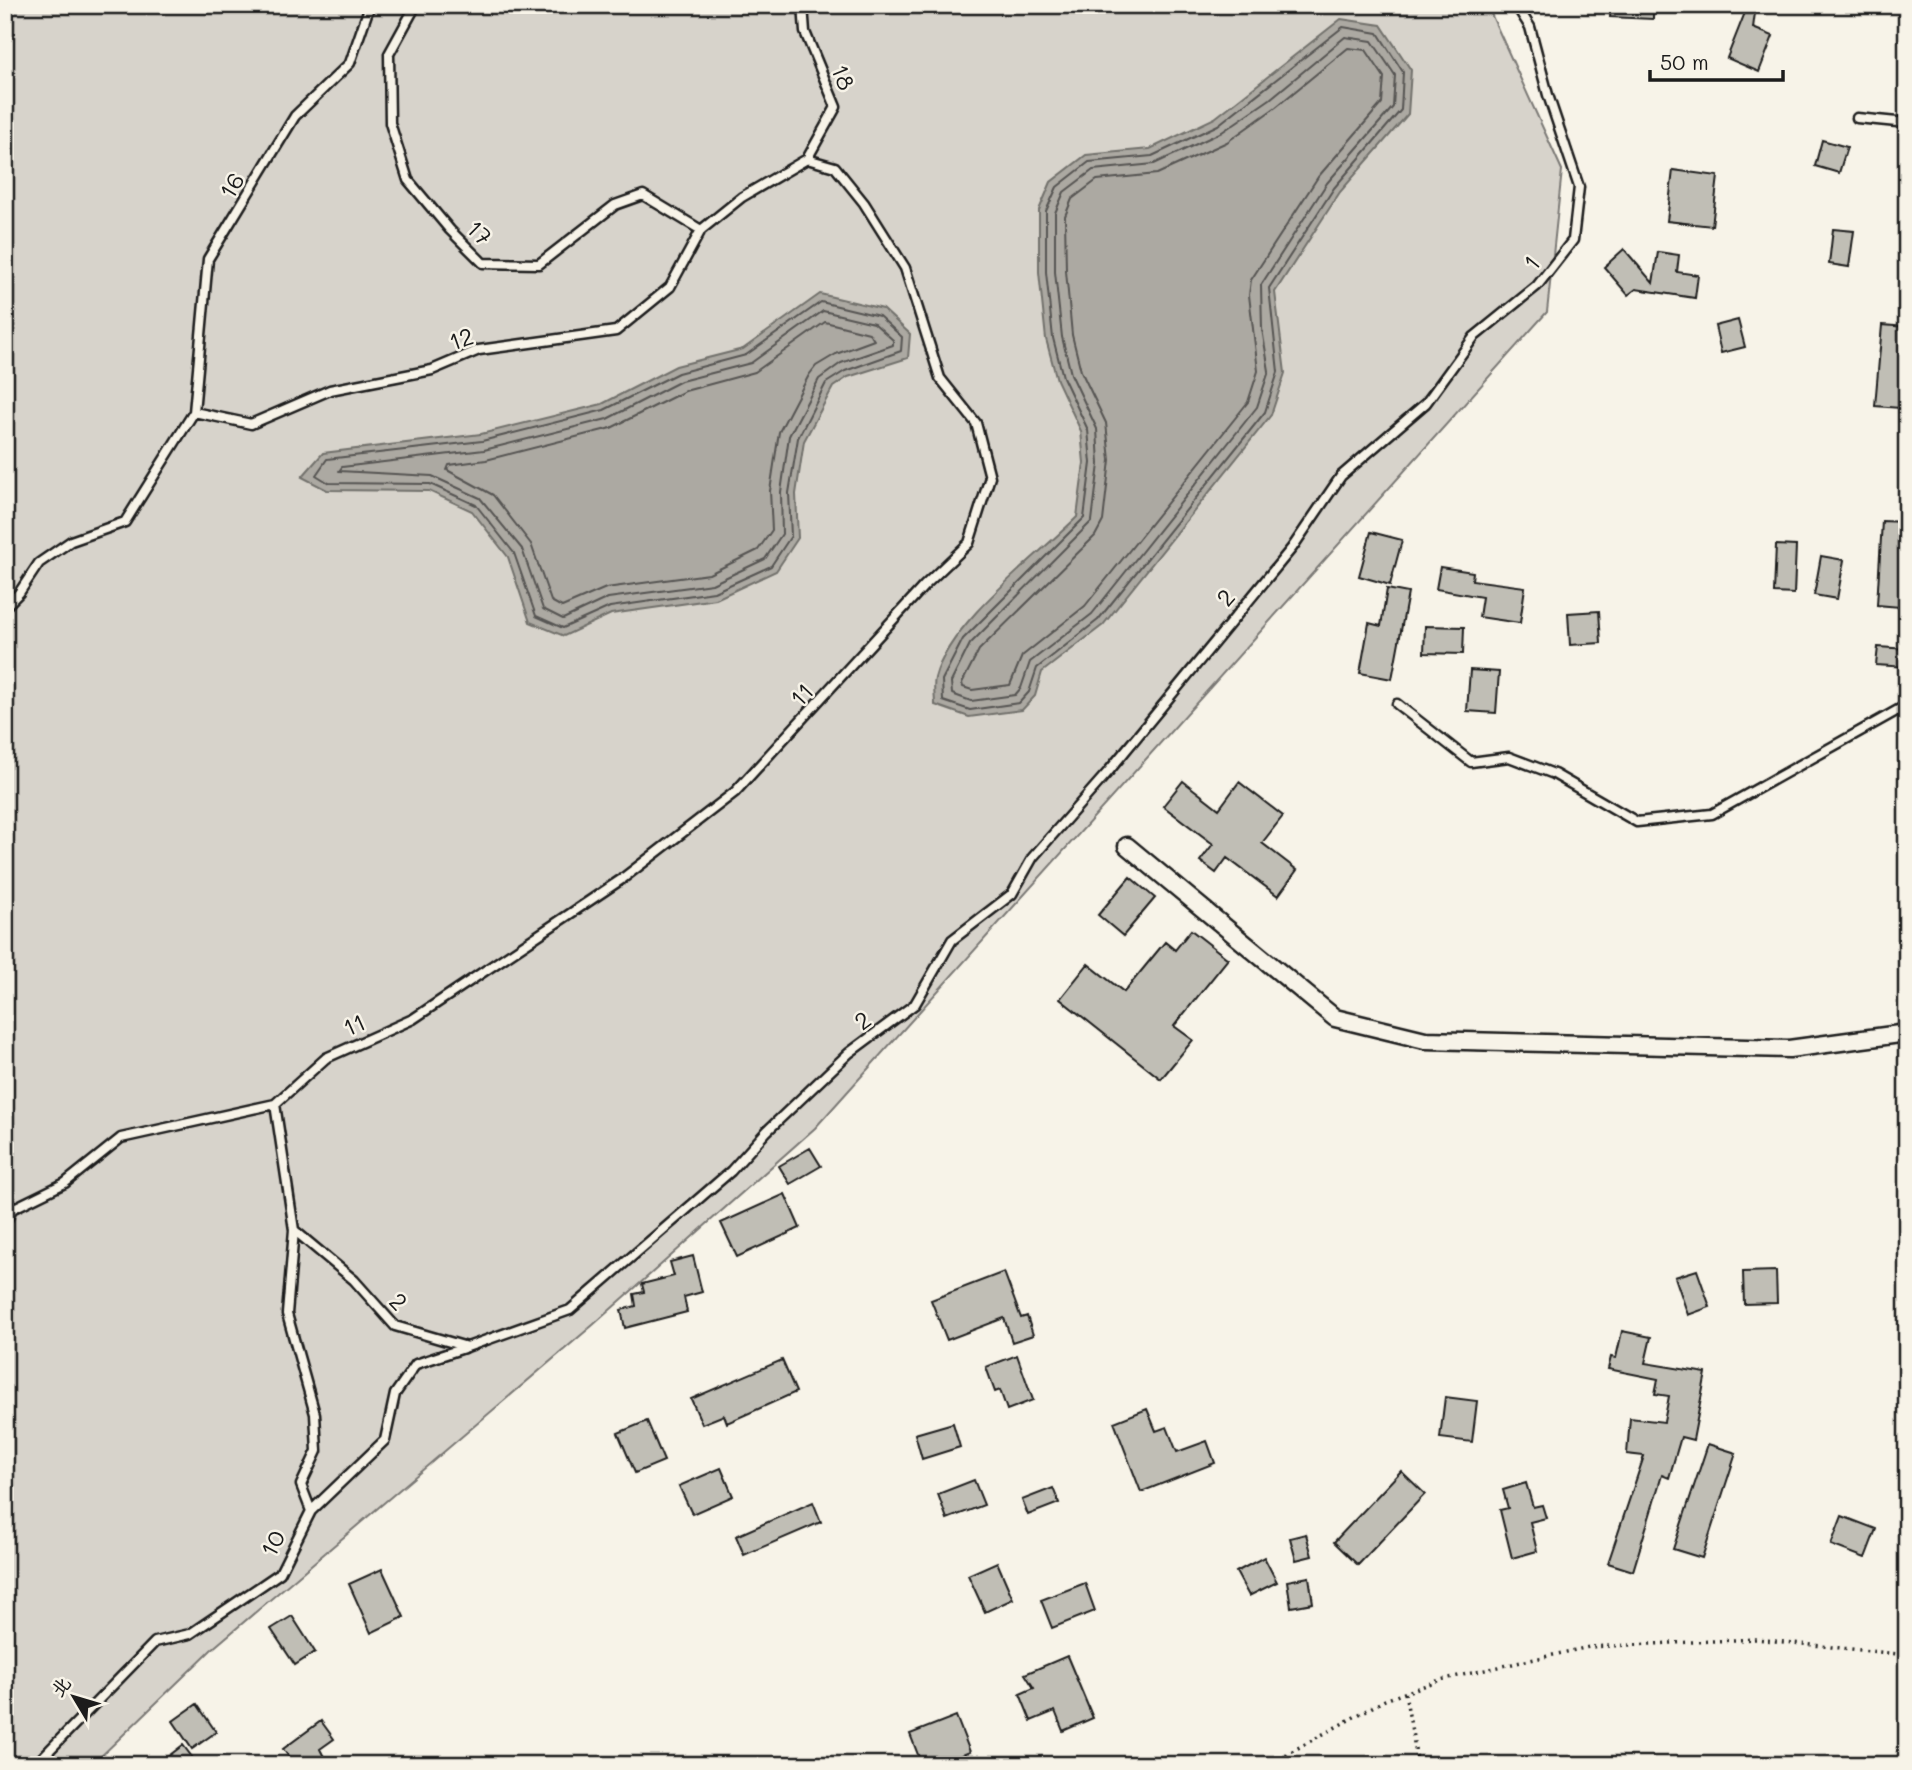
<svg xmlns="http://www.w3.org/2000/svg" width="1912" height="1770" viewBox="0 0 1912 1770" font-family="Mali,'LXGW WenKai TC',sans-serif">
  <rect width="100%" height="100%" fill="#f7f3e8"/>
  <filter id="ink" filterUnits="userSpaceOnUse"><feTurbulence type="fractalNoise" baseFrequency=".0143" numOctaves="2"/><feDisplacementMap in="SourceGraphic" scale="14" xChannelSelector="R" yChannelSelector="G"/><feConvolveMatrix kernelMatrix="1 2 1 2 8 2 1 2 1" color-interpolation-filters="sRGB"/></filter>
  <g filter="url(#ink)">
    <!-- green -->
    <path fill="#d7d3cb" stroke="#7a7874" stroke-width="2" d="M5,5H1487L1562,170L1547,312L815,1128L593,1325L211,1650L92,1765H5Z"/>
    <!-- water -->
    <path fill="#aca9a2" stroke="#72716c" stroke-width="2" d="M1341,19L1381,25L1411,70L1408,114L1340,192L1275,292L1285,373L1271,415L1103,625L1042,672L1035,696L1022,710L969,717L935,705C935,697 933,686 935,678C950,621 1036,558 1077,517L1084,463L1081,431L1057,380L1046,339L1039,272V210L1051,182L1086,155L1150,149L1215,118Z
      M820,294L883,309L910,334L908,358L848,377L833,387L804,441L796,494L798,538L776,571L716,599L611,614L564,636L530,622L508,557L472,511L429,491L327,490L302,477L323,453L481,434L602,404L676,366L743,349Z"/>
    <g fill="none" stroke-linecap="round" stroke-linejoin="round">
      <!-- shore -->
      <path stroke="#565452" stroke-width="2" d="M1343,27L1378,33L1403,72L1401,110L1334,188L1269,288L1278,372L1265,412L1098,620L1037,668L1029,692L1019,703L970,710L943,701L942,680L963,639L1084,518L1091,463L1088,430L1063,377L1053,338L1046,272V211L1057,187L1089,162L1152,156L1218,125Z
        M1345,37L1372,41L1395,75L1393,107L1327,183L1261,285L1262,329L1269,371L1257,407L1092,614L1030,662L1021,688L1015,695L971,701L952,694L951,682L970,644L1092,521L1099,464L1097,429L1071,374L1062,337L1055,272V213L1064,192L1093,170L1154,164L1222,132L1270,99Z
        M1348,48L1366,50L1384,77L1382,103L1318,177L1251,280L1249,295L1258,371L1248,402L1085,606L1022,656L1010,685L972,690L963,687L962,683L979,650L1095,536L1103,521L1110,460L1106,423L1081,371L1072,335L1066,271L1065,216L1072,199L1097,180L1157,174L1227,142L1276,107Z
        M821,302L879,316L902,337L901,351L845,371L826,383L798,438L789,493L791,536L771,566L714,592L610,607L563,628L536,616L514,553L476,505L430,484L329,483L316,475L327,459L482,441L604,410L678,373L746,355Z
        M823,311L874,323L893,340V345L841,363L819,379L789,436L781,492L782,534L765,559L712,584L608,598L563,619L543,609L522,549L480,498L432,476L339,471L342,467L484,450L607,419L681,381L751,363Z
        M825,322L869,333L874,340L836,354L816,366L809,375L779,432L770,491L772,530L758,550L709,574L606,588L562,607L551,601L531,544L493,495L447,470L449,465L486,460L611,428L685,391L755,372Z"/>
    </g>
    <!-- building -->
    <path fill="#c0beb5" stroke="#1c1c1c" stroke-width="2" d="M1611,5H1653V19L1610,17Z
      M1748,5H1756L1753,28L1773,36L1759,72L1727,58Z
      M1822,140L1847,147L1839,173L1815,166Z
      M1673,170L1718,176L1712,226L1667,221Z
      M1833,229L1854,231L1849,267L1829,264Z
      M1624,249L1653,283L1658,252L1679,255L1677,272L1698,275L1695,298L1636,289L1628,295L1604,267Z
      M1738,320L1745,347L1721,353L1715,326Z
      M1882,325L1907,327L1900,408L1875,406Z
      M1882,521L1905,522L1900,607L1877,605Z
      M1371,532L1402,540L1390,585L1359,576Z
      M1776,545L1796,546L1794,594L1774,593Z
      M1821,556L1844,560L1837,599L1814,595Z
      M1440,567L1473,572L1472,580L1525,587L1520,623L1479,617L1482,597L1436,589Z
      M1387,589L1408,593L1392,679L1360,673L1369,623L1381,626Z
      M1599,611L1601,643L1570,645L1568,613Z
      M1425,626L1464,627L1463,654L1424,653Z
      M1878,647L1907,649V667L1876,665Z
      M1470,670L1499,672L1496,713L1467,711Z
      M1183,781L1219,809L1239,782L1283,816L1262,843L1297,870L1278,896L1227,858L1216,873L1200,861L1213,844L1163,806Z
      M1130,877L1155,898L1123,936L1098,915Z
      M1191,930L1228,959L1174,1026L1193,1040L1161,1079L1060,999L1088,964L1124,992L1165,942L1175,950Z
      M810,1148L821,1166L790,1184L779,1166Z
      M785,1194L800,1228L737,1257L721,1223Z
      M693,1256L702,1292L684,1297L687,1312L625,1328L621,1310L636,1306L634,1294L644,1292L642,1284L674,1276L670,1262Z
      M1697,1270L1710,1307L1688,1315L1675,1277Z
      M1776,1271L1777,1303L1744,1304L1743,1272Z
      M1004,1272L1021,1318L1027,1316L1033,1335L1012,1342L1004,1318L947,1340L931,1300Z
      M1622,1331L1651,1337L1645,1363L1706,1373L1693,1440L1681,1437L1669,1478L1662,1475L1633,1571L1608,1563L1644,1456L1627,1454L1630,1418L1664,1422L1669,1396L1655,1394L1658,1379L1608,1369L1611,1357L1616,1358Z
      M1017,1355L1033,1400L1007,1410L1000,1390L995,1392L986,1367Z
      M782,1360L796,1392L727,1423L724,1415L702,1424L691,1399Z
      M1445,1397L1477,1401L1472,1442L1440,1438Z
      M1147,1409L1156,1431L1167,1427L1177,1452L1207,1441L1215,1463L1141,1492L1114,1422Z
      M647,1421L664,1461L635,1473L618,1433Z
      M953,1423L960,1447L922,1459L915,1434Z
      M1708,1444L1736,1453L1702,1558L1673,1549Z
      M721,1468L733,1496L692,1514L679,1486Z
      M1401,1471L1425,1494L1358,1565L1334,1542Z
      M974,1480L984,1505L947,1519L938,1494Z
      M1526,1483L1533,1507L1542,1505L1546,1518L1530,1522L1537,1551L1512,1558L1500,1510L1508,1508L1503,1490Z
      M1053,1488L1059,1503L1028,1515L1022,1500Z
      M813,1502L821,1522L744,1555L736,1536Z
      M1842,1516L1876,1529L1865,1558L1831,1545Z
      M1306,1534L1312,1556L1296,1560L1290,1538Z
      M1264,1557L1277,1582L1249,1596L1236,1572Z
      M997,1562L1013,1599L985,1612L968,1575Z
      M382,1569L404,1617L371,1633L349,1584Z
      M1309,1577L1313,1603L1291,1607L1287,1581Z
      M1085,1583L1095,1611L1052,1628L1041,1600Z
      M292,1616L315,1652L295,1665L271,1629Z
      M1067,1656L1093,1718L1063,1731L1055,1711L1031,1721L1020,1694L1034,1688L1025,1674Z
      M197,1704L216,1732L192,1749L173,1721Z
      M956,1716L970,1752L937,1765H922L910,1734Z
      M321,1721L334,1739L320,1749L328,1765H295L283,1749Z
      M183,1745L198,1765H157Z"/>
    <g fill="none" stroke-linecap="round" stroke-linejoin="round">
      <!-- lane casing -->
      <g stroke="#1c1c1c" stroke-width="13">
        <path id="lane" d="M416,5L389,54L390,123L408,180L450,230L483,263L539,264L615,205L643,195L701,230
          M803,5L805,32L836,107L807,159
          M1857,118L1907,123
          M194,412L251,424L330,390L432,370L479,350L616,331L670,287L701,230L742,197L807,159
          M5,607L19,593L39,563L71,541L125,522L194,412L208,259L295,116L350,63L370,5
          M1397,704L1471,762L1509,757L1554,774L1637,822L1712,814L1907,705
          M275,1104L326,1058L413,1019L622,879L735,792L924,586L969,543L990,477L976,423L940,378L905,268L864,203L835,167L807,159
          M5,1198L12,1209
          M12,1209L65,1183L121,1138L275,1104
          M5,1224L12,1209
          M294,1230L354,1280L395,1326L467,1347L570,1310L731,1171L767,1131L849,1053L915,1004L952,940L1012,894L1033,857L1108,772L1292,548L1341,476L1426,403L1474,337L1537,286L1573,240L1579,187L1548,95L1530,27L1516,5
          M311,1511L385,1440L395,1394L416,1364L467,1347
          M35,1765L155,1642L190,1634L280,1573L311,1511L301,1485L317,1451L315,1414L287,1314L294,1230L275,1104"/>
      </g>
      <!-- street casing -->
      <g stroke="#1c1c1c" stroke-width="21">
        <path id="street" d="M1127,846L1335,1018L1425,1040L1789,1049L1907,1033"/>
      </g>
      <!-- path -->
      <path stroke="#1c1c1c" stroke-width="3.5" stroke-dasharray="2 5" stroke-linecap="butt" d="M1405,1693L1418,1765
        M1267,1765L1385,1700L1440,1680L1589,1647L1756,1639L1907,1655"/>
      <!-- lane -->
      <use href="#lane" stroke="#f7f3e8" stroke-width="8"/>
      <!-- street -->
      <use href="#street" stroke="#f7f3e8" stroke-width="16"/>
    </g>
  </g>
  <g text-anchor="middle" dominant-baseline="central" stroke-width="5" stroke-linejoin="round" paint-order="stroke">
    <!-- street labels -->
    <g font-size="24" fill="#1c1c1c" stroke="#f7f3e8">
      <text transform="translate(844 77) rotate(68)">18</text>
      <text transform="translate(231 185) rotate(-59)">16</text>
      <text transform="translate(480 232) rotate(45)">17</text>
      <text transform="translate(1531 262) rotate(-51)">1</text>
      <text transform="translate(461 338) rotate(-19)">12</text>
      <text transform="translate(1225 597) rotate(-50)">2</text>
      <text transform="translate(801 694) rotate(-47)">11</text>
      <text transform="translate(862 1020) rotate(-37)">2</text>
      <text transform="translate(354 1024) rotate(-24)">11</text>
      <text transform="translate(399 1301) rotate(45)">2</text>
      <text transform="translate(272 1543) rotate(-62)">10</text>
    </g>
  </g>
  <!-- margin -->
  <rect width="1912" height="1770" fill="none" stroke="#f7f3e8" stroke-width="28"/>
  <rect x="14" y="14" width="1884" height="1742" fill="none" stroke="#1c1c1c" stroke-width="2.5" filter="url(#ink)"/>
  <!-- north arrow -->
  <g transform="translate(74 1697) rotate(308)" stroke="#f7f3e8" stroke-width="5" paint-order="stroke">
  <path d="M0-5L12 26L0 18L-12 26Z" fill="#1c1c1c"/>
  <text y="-10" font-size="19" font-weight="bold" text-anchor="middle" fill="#1c1c1c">北</text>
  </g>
  <!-- scale -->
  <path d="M1650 70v10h133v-10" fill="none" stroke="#1c1c1c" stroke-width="3.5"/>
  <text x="1660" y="70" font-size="21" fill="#1c1c1c" stroke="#f7f3e8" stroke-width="5" paint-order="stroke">50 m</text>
</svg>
